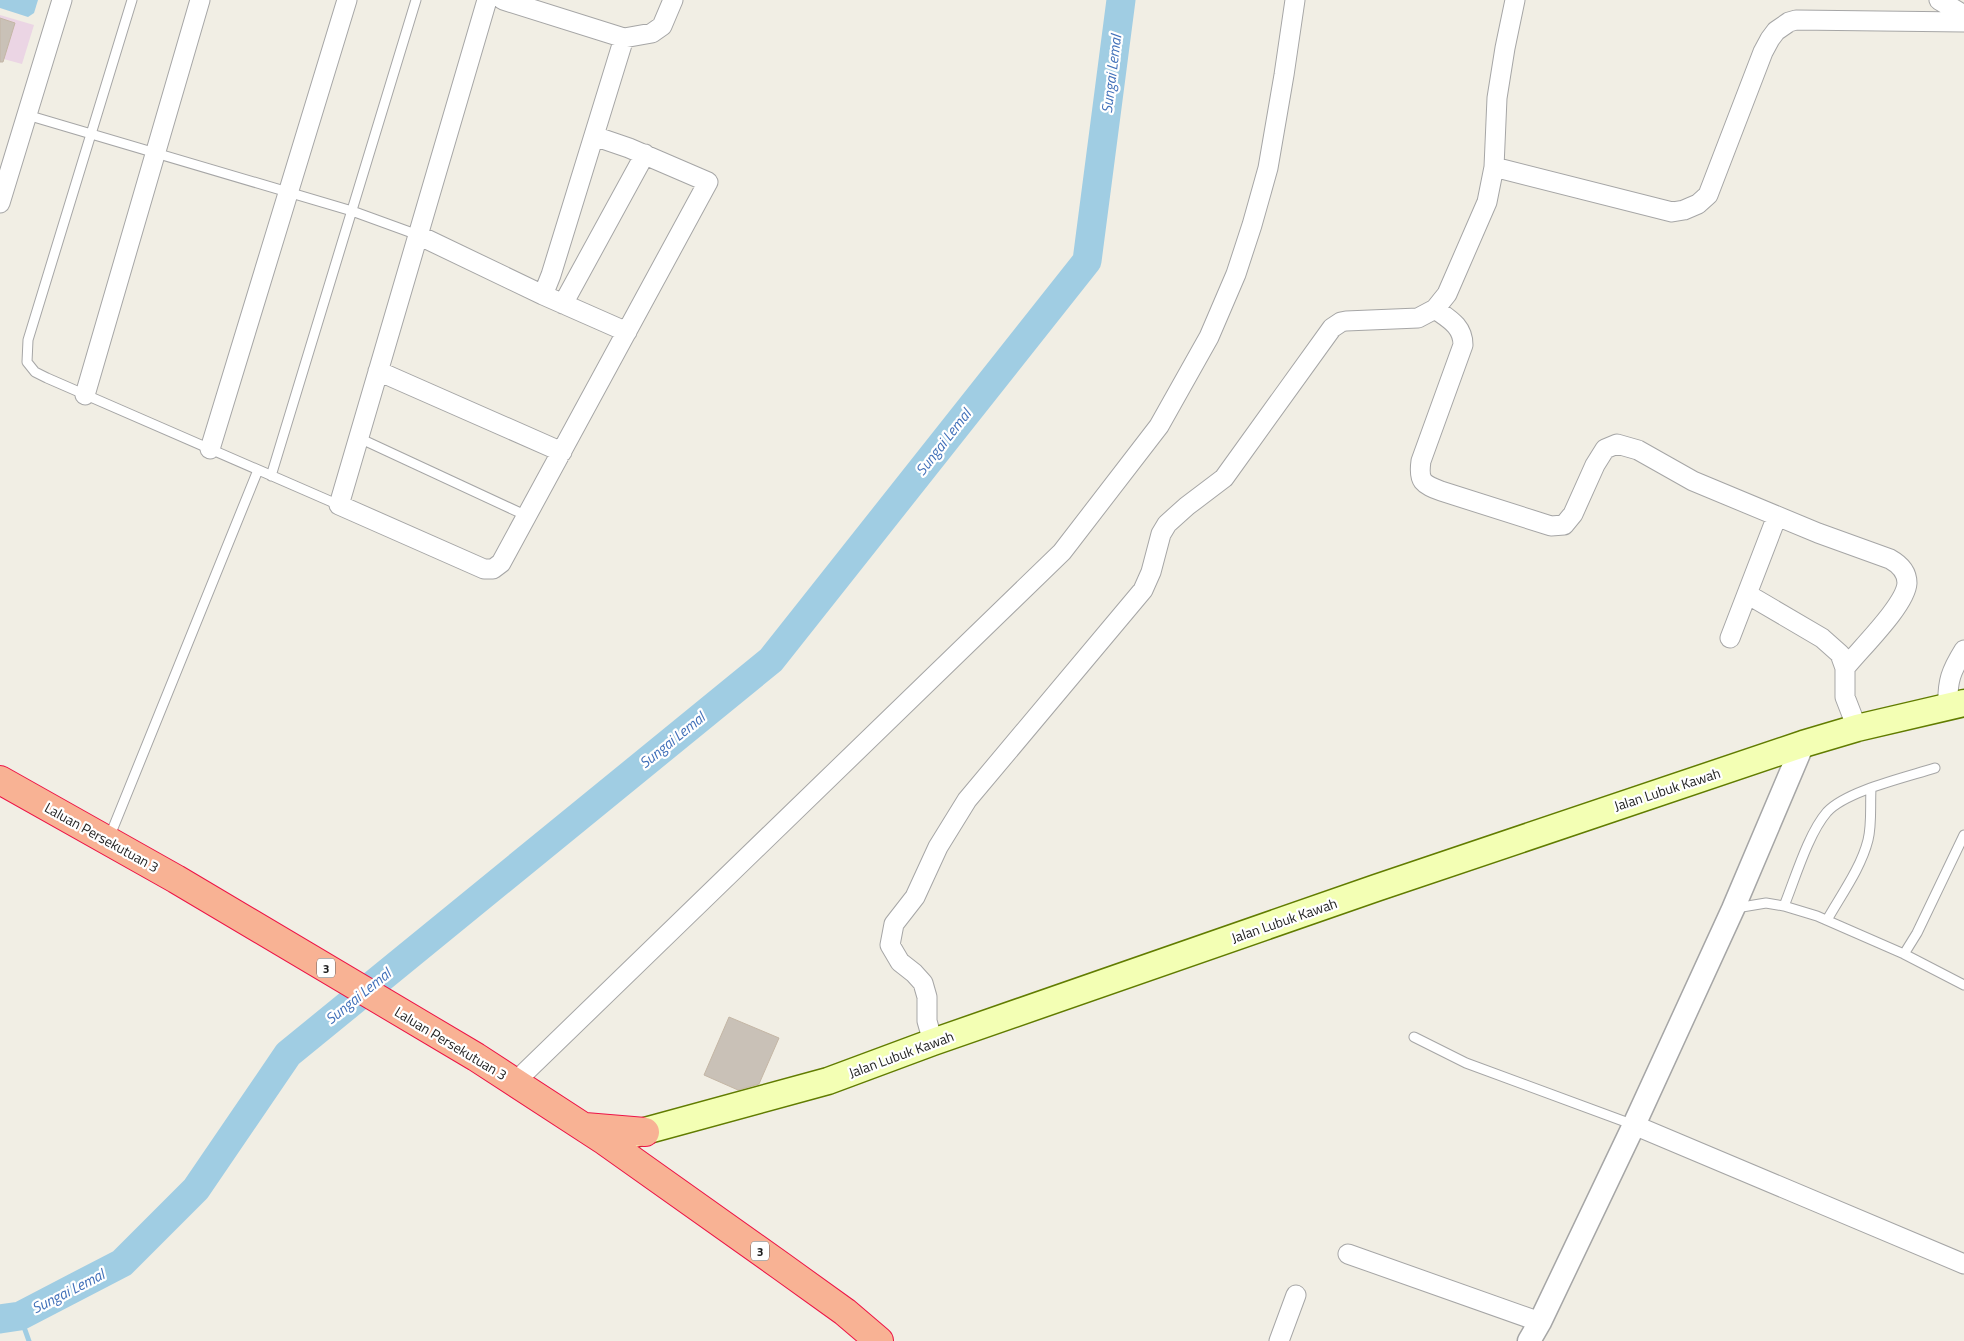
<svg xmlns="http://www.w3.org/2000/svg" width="1964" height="1341" viewBox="0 0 1964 1341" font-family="'Titillium Web',sans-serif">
  <rect width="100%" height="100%" fill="#f1eee4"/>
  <!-- industrial -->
  <path fill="#ebd5e4" d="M0,15L34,25L22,64L0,58Z"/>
  <!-- water -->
  <path fill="#a0cde3" d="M0,0H38L34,13L28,17L0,8Z"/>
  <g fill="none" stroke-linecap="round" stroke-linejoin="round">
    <!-- stream -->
    <path stroke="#a0cde3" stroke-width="5" d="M20,1316L29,1341"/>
    <!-- river -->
    <path stroke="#a0cde3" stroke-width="29" d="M0,1319L20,1316L122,1263L196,1189L288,1054L771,660L1087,261L1121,0"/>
  </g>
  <!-- building -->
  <path fill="#c9c1b7" stroke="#c4b6a5" d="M0,18L15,23L3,62H0Z
    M729,1017L779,1038L759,1084L738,1090L704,1075Z"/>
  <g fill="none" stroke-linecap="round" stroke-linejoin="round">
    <!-- service casing -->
    <g stroke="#a6a6a6" stroke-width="11">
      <path id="service" d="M132,0L28,340L27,362L35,372L47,378L339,505
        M27,115L352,211L418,235
        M359,438L527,516
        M271,476L416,0
        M109,838L258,470
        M1784,906C1795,879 1808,834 1827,812C1846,791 1907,777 1935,768
        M1736,908L1766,903L1784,906L1817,916L1904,954L1917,933L1964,835
        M1827,920C1841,895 1861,868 1868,840C1872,824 1870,806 1871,789
        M1904,954L1964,985
        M1414,1037L1466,1063L1634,1125"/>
    </g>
    <!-- minor casing -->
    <g stroke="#a6a6a6" stroke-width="21">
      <path id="minor" d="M487,0L339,505L484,569H493L501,563L708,182L629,148L594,136
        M503,0L624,38L652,33L662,26L673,0
        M1939,0L1964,15
        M1494,167L1672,212L1684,210L1698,204L1708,195L1763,52L1770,39L1776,31L1789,22L1796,20L1964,22
        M0,203L62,0
        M418,235L543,295L627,332
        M543,295L551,275L624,38
        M563,304L645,154
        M1435,309C1449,319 1463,326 1463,345L1421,461C1418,482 1423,484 1441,491L1551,526L1564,525L1573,514L1595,465L1605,449L1617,444L1638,450L1693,481L1818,533L1890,559C1899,564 1907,571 1907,583C1906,605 1859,650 1845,668
        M378,371L562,452
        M85,395L200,0
        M210,449L347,0
        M1747,594L1822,638L1840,654L1845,668V697L1857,728
        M1730,638L1777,516
        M1948,706C1947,681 1951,671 1964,650
        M933,1042L927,1021V997L923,983L914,973L900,962L890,945L894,924L915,897L938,847L967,800L1143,590L1151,572L1161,534L1167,524L1187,506L1224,478L1332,328L1341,322L1346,321L1418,318L1435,309L1447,294L1487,202L1494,167L1497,98L1505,48L1515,0
        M515,1082L1062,552L1159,426L1209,337L1236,274L1252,225L1268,168L1284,75L1295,0
        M1634,1125L1964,1264
        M1348,1254L1540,1322
        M1279,1341L1296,1295"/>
    </g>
    <!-- tertiary casing -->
    <g stroke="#a6a6a6" stroke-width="25">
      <path id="tertiary" d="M1529,1341L1540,1322L1634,1125L1733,909L1803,744"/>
    </g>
    <!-- secondary casing -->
    <g stroke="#617c00" stroke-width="29">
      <path id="secondary" d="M623,1137L828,1081L933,1042L1376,888L1803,744L1857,728L1964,703"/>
    </g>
    <!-- trunk casing -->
    <g stroke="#ed1346" stroke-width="30">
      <path id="trunk" d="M0,780L176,879L476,1057L605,1141L781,1266L845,1312L879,1341
        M585,1127L645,1132"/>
    </g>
    <!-- service -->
    <use href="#service" stroke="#fff" stroke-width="9"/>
    <!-- minor -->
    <use href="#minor" stroke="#fff" stroke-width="19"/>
    <!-- tertiary -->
    <use href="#tertiary" stroke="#fff" stroke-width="22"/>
    <!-- secondary -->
    <use href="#secondary" stroke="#f3ffb4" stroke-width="26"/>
    <!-- trunk -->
    <use href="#trunk" stroke="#f8b294" stroke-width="28"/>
  </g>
  <g text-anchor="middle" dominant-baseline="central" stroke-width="4.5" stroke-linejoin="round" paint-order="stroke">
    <!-- shield labels -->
    <g fill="#fff" stroke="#626262" stroke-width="1">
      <rect x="317" y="958.5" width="18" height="19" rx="4"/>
      <rect x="751" y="1241.5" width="18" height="19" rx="4"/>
    </g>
    <g font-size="12" font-weight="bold" fill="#1f1f1f">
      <text x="326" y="968">3</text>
      <text x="760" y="1251">3</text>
    </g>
    <!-- street labels -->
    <g font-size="14" fill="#1f1f1f" stroke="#fff">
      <text transform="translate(1667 789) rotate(-18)">Jalan Lubuk Kawah</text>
      <text transform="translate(102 837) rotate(29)">Laluan Persekutuan 3</text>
      <text transform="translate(1284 920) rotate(-19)">Jalan Lubuk Kawah</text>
      <text transform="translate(451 1043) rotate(31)">Laluan Persekutuan 3</text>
      <text transform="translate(901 1054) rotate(-20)">Jalan Lubuk Kawah</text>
    </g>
    <!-- water labels -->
    <g font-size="15" font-style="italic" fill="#4170b9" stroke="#fff">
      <text transform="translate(1111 74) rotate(-83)">Sungai Lemal</text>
      <text transform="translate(943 442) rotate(-52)">Sungai Lemal</text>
      <text transform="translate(672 740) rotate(-39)">Sungai Lemal</text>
      <text transform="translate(358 996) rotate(-39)">Sungai Lemal</text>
      <text transform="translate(68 1291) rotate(-27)">Sungai Lemal</text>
    </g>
  </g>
</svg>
